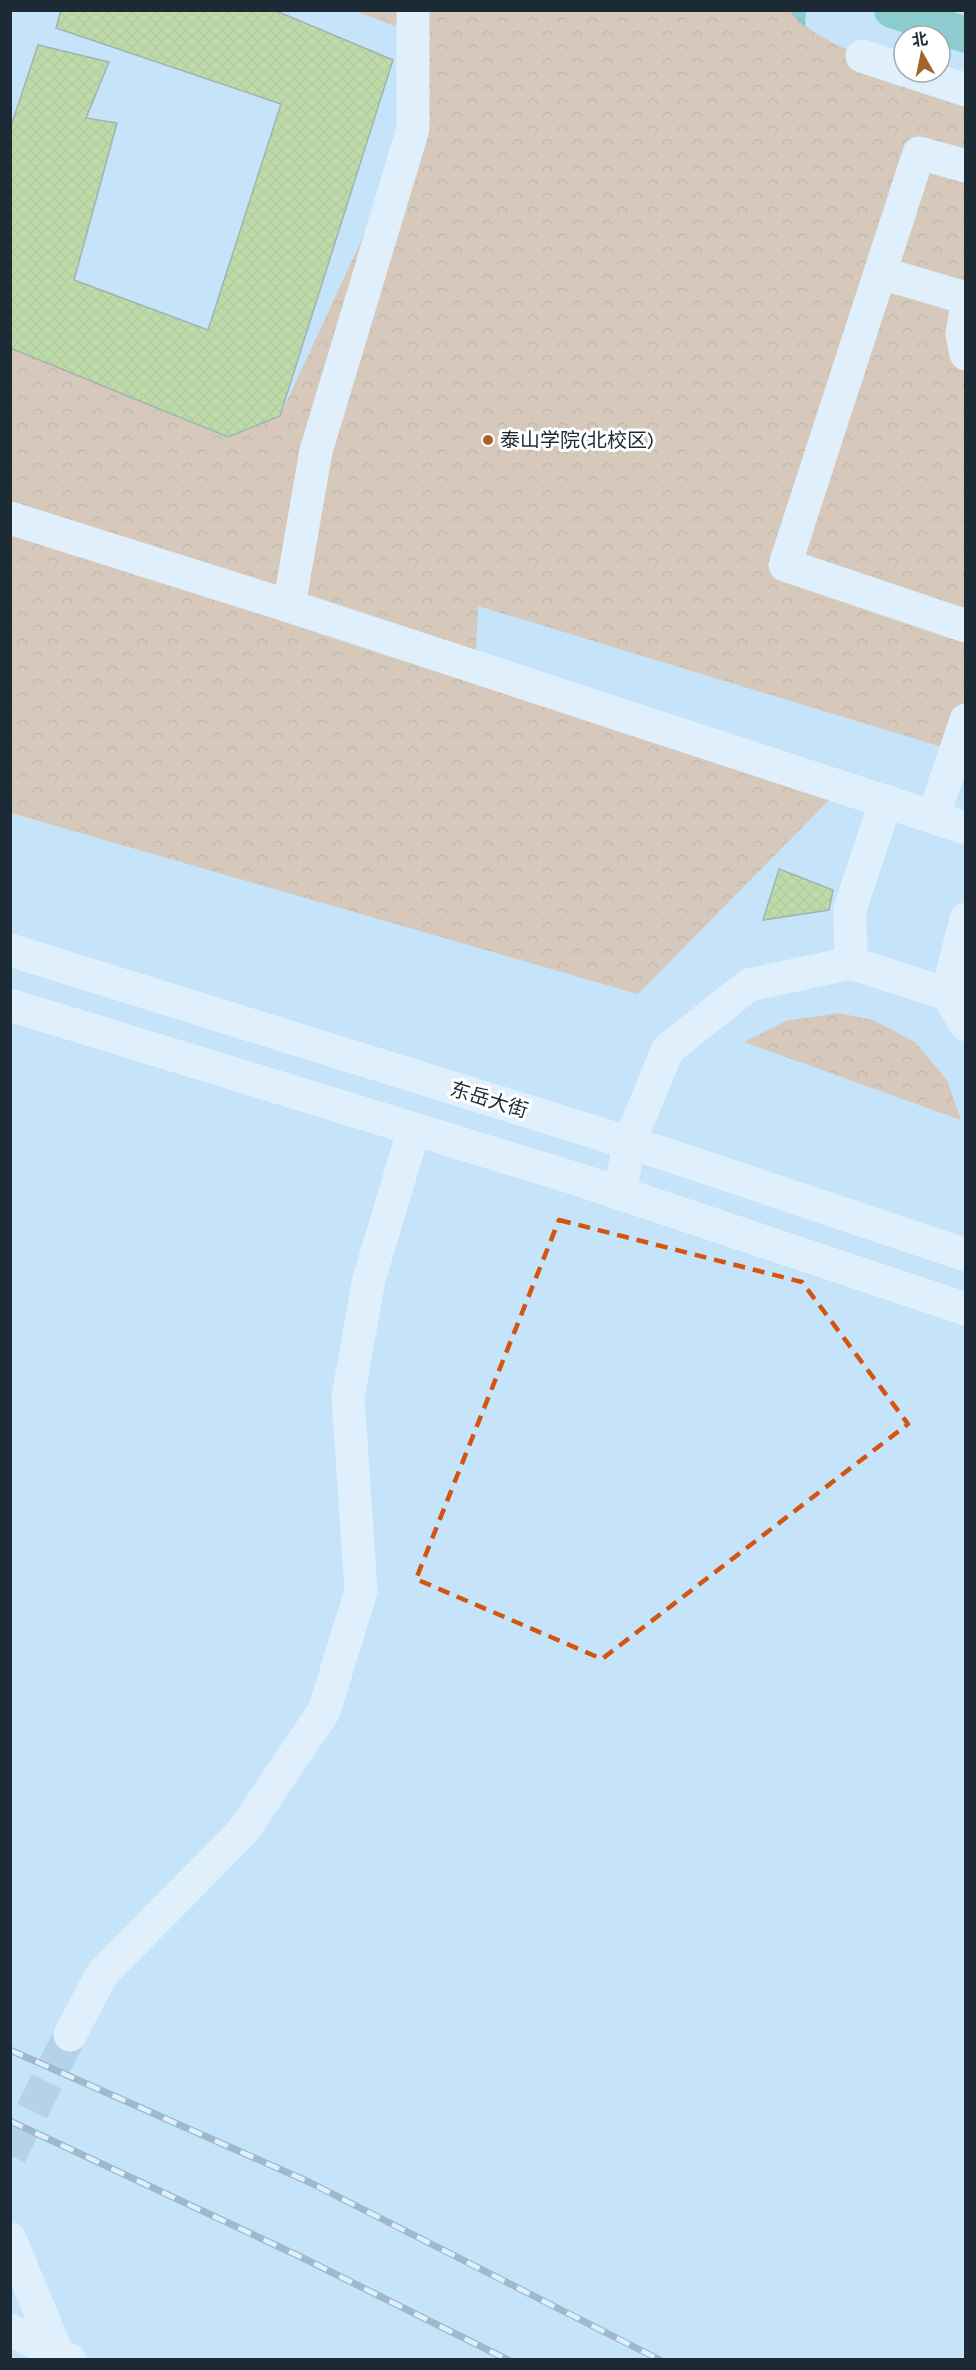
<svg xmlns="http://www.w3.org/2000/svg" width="976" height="2370" viewBox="0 0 976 2370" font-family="Karla,'Noto Sans SC',sans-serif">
  <defs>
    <pattern id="forest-crowns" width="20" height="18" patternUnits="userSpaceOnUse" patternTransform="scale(1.5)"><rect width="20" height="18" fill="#eca66d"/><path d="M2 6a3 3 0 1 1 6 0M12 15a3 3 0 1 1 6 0" fill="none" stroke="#be875a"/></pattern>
    <pattern id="water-waves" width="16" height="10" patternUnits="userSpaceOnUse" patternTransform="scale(1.5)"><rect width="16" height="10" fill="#48ad9a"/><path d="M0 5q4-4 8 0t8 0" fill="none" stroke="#3b8d7e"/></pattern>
    <pattern id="building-cross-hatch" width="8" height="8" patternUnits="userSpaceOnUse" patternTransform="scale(1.5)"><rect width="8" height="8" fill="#b6cf44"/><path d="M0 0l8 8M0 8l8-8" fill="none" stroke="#9cb23c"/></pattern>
  </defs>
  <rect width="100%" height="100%" fill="#c5e4fa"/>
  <!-- forest -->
  <path fill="url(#forest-crowns)" d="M356,11H789C833,57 906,68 965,85V754L478,606L475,667L11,518L10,348L228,437L280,416L413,129L408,31Z
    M10,528L843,786L638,994L11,813Z
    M838,1013L873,1020L915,1042L947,1080L961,1120L744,1042L786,1021Z"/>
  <!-- water -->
  <path fill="url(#water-waves)" d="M789,11H806L805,28Z"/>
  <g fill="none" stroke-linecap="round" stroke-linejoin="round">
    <!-- canal -->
    <path stroke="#48ad9a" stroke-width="36" d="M892,10L966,35"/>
  </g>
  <!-- building -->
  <path fill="url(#building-cross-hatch)" stroke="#737b56" stroke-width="1.5" d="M61,10H274L393,60L280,416L228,437L10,348V129L38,45L109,62L86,118L117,123L74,280L208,330L281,104L56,28Z
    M779,869L833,890L829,910L763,920Z"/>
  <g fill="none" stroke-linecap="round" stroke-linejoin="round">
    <!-- minor-tunnel -->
    <path stroke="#a3bfd3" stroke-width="33" stroke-dasharray="33 16" stroke-linecap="butt" d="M10,2155L70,2035"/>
    <!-- minor -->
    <path stroke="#fff" stroke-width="33" d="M862,56L904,70
      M911,72L966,90
      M966,166L919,153L785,565L966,626
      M881,273L966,298
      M966,309L962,334L966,354
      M10,518L289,606L966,828
      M289,606L316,451L413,129V10
      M933,817L966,720
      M851,963L850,909L886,801
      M947,994L966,919
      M620,1194L629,1143L668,1049L749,985L851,963L947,994L966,1025
      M70,2035L102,1974L243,1831L324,1711L361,1591L348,1397L369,1279L414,1129
      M10,2239L57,2353"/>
    <!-- major -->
    <path stroke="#fff" stroke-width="33" d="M10,950L665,1154L966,1255
      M10,1005L577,1179L966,1309
      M10,2330L70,2360"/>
    <!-- rail casing -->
    <g stroke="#6f8696" stroke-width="7">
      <path id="rail" d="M10,2050L309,2182L660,2360
        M10,2121L301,2257L508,2360"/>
    </g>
    <!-- rail -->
    <use href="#rail" stroke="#fff" stroke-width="4.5" stroke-dasharray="14" stroke-linecap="butt"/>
  </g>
  <!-- marked area -->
  <path d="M0 0H976V2370H0ZM559,1220L802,1282L908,1424L602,1659L416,1579Z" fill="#c5e4fa" fill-opacity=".55" fill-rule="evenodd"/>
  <path fill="none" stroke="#d45410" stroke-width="4.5" stroke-dasharray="12 8" stroke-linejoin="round" d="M559,1220L802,1282L908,1424L602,1659L416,1579Z"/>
  <!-- markers -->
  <circle fill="#a3632b" stroke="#fff" stroke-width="2" cx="488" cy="440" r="6"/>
  <g text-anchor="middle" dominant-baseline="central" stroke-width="6" stroke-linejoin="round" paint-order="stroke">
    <!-- poi labels -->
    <g font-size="20" fill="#1b2a35" stroke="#fff" text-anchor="start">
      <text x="500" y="440">泰山学院(北校区)</text>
    </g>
    <!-- street labels -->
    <g font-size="20" fill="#1b2a35" stroke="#fff">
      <text transform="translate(489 1100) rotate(17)">东岳大街</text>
    </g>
  </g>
  <!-- border -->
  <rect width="976" height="2370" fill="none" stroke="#1b2a35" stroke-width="24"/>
  <!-- north arrow -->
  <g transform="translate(922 54) rotate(351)"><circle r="28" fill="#ffffff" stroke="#a4aaae" stroke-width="1.5"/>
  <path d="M0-4.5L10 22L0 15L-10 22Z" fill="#a3632b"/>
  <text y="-9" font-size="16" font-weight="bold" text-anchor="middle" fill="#1b2a35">北</text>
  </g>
</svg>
